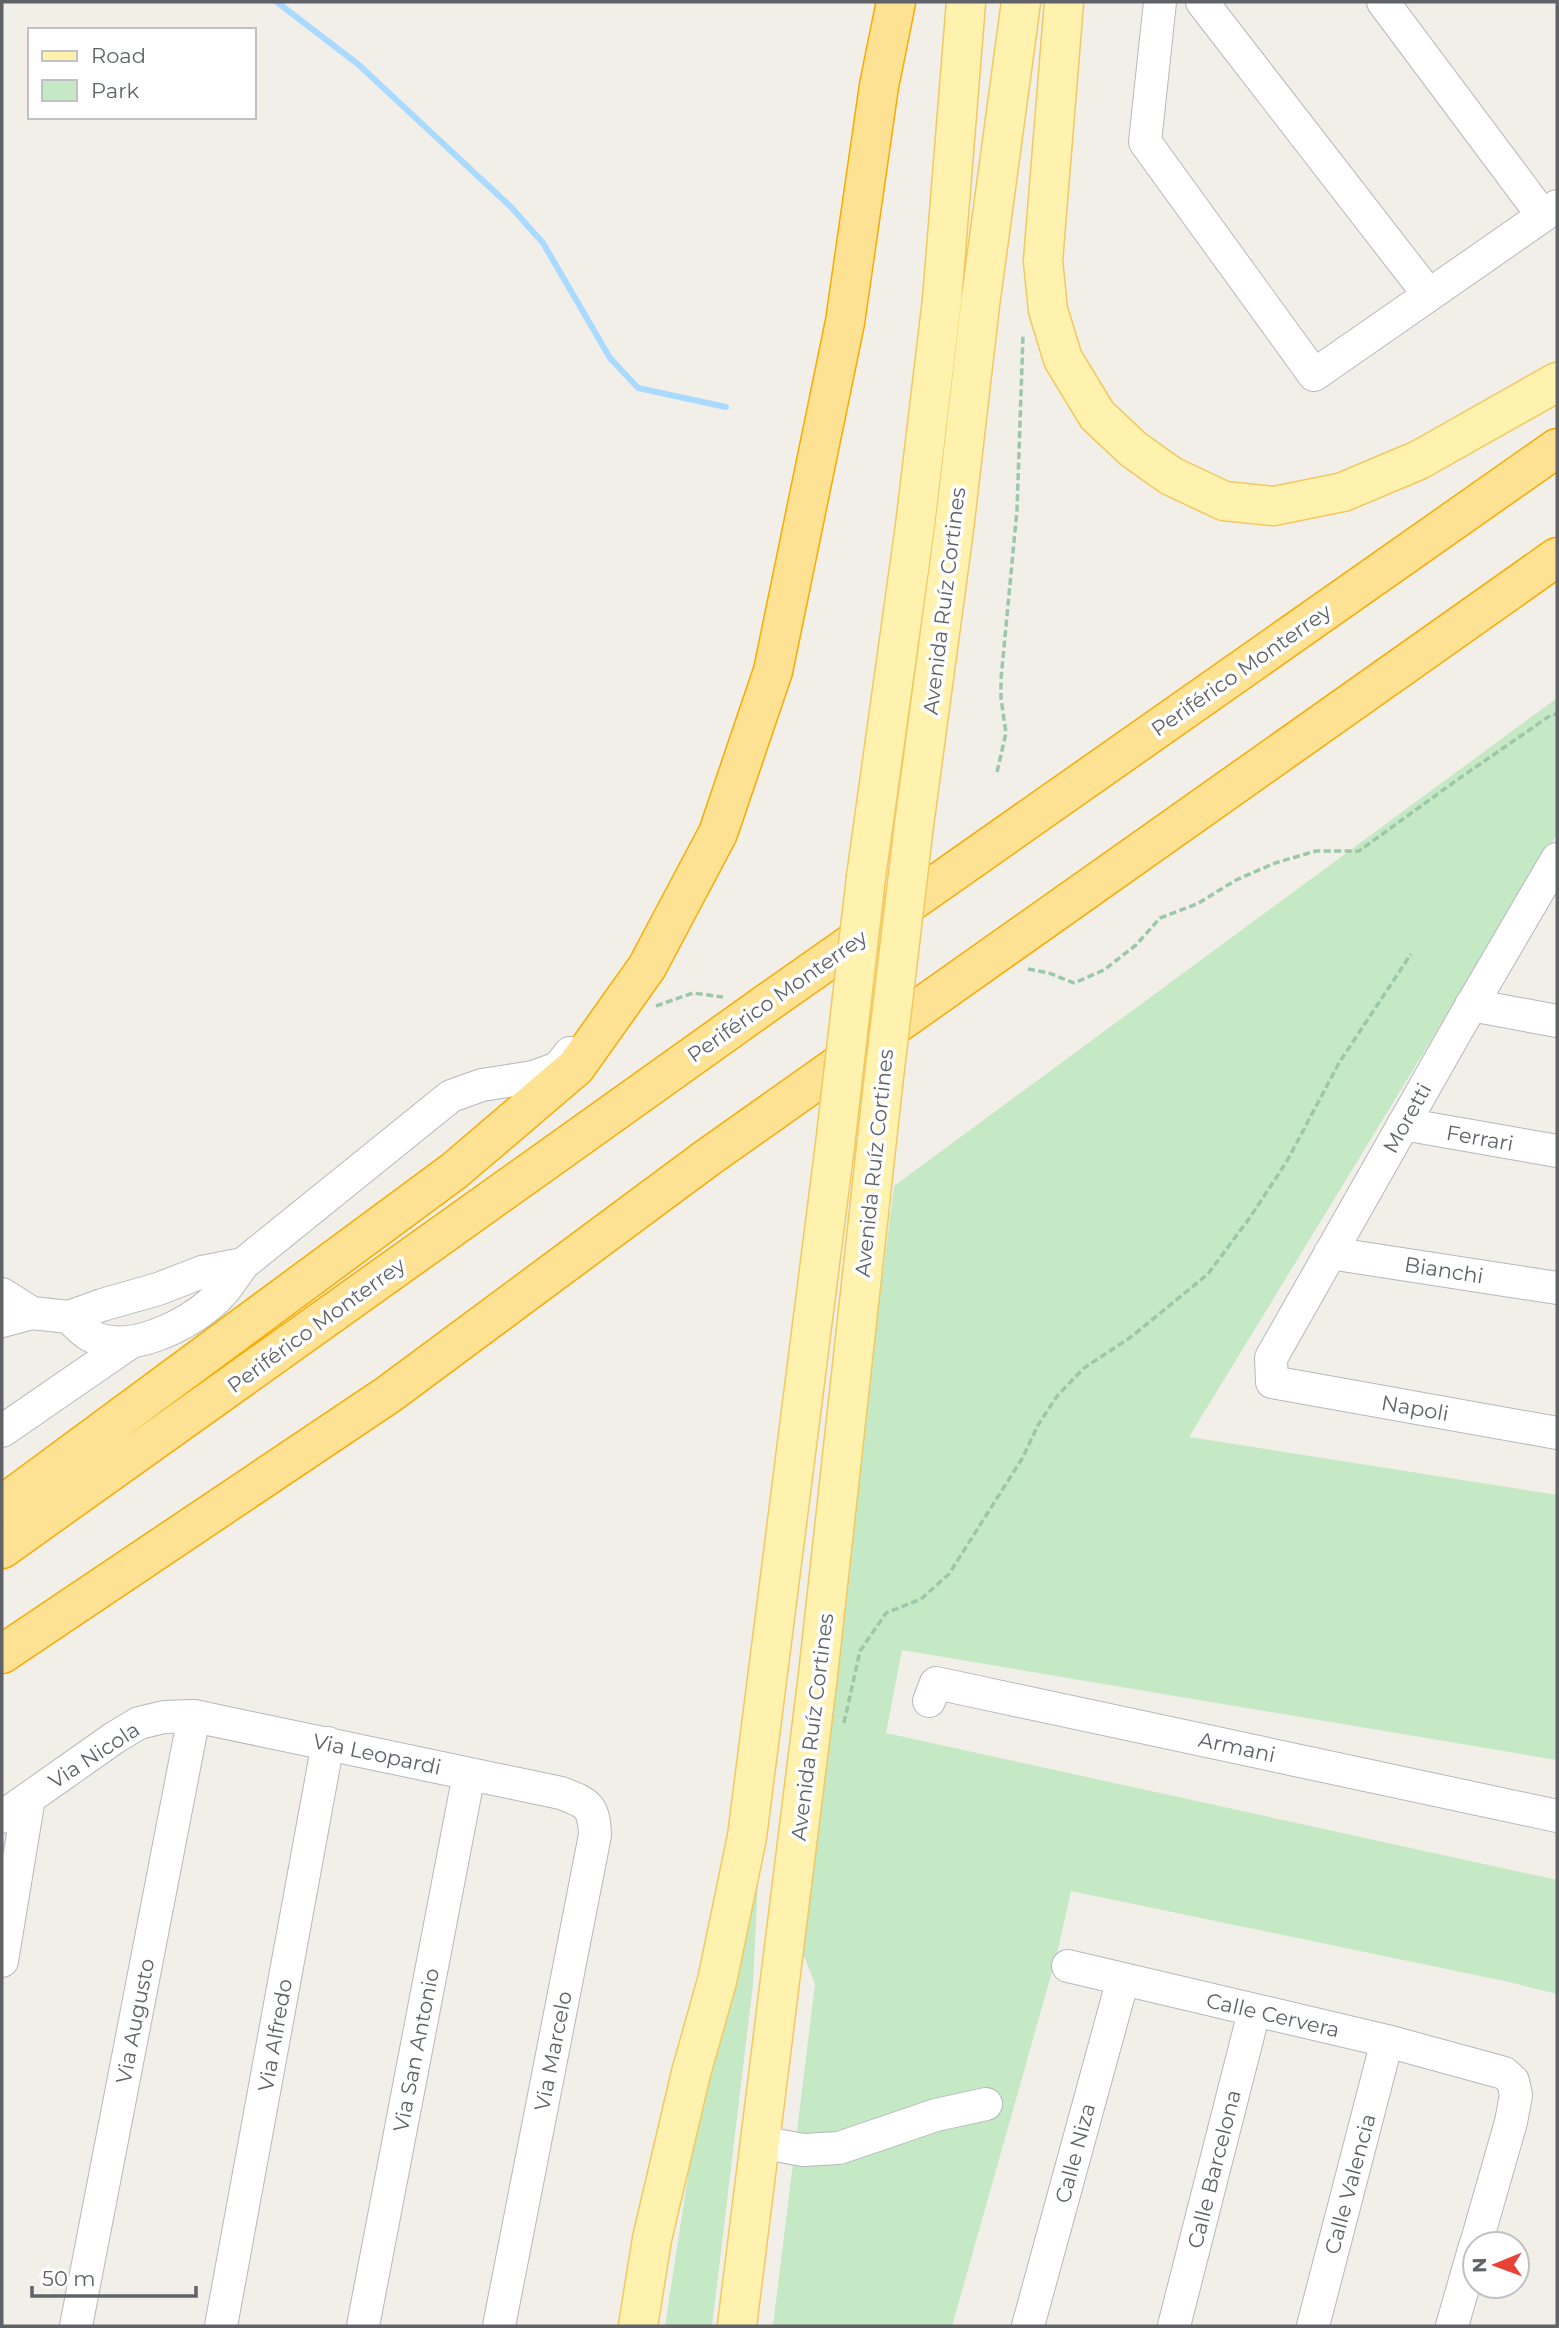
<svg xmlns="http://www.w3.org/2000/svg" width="1559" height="2328" viewBox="0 0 1559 2328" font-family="Montserrat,sans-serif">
  <rect width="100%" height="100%" fill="#f1efe8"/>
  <!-- green -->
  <path fill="#c5e8c5" d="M1557,698V834L1189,1437L1557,1495V1760L902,1650L886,1733L1557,1880V1994L1509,1982L1071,1891L1057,1954L952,2326H773L815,1984L798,1941L894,1186Z
    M758,1879L753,1984L712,2326H665L696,2124Z"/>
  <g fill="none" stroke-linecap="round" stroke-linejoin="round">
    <!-- stream -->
    <path stroke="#aadaff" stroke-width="6" d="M277,2L359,65L511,207L543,243L610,358L638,388L726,407"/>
    <!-- minor casing -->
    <g stroke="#b5b8bc" stroke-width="34">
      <path id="minor" d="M1160,2L1145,142L1314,375L1557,206
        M1202,2L1429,295
        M1383,2L1543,216
        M1557,859L1457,1030L1271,1358L1272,1382L1557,1433
        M1471,1005L1557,1021
        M1403,1124L1557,1151
        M1330,1253L1557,1288
        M2,1294L32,1313
        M69,1317C75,1323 82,1331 89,1335C128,1357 188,1325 217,1298C227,1289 235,1275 243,1264L451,1096L482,1085L533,1077L558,1068L570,1053
        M2,1321L32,1313L69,1317L102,1305L158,1289L202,1272L243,1264
        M2,1431L131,1342
        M929,1701L936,1683L1557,1816
        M2,1817L114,1738L139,1723L164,1717L194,1716L561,1793C587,1803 594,1805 595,1835L499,2326
        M2,1961L29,1798
        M1068,1966L1387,2041L1504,2073L1513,2081L1516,2095L1511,2122L1476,2244
        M760,2142L803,2150L839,2148L936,2115L986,2104
        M76,2326L194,1716
        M221,2326L328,1743
        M363,2326L469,1774
        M1028,2326L1123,1979
        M1174,2326L1254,2012
        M1313,2326L1387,2041
        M1452,2326L1475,2246"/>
    </g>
    <!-- major casing -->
    <g stroke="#f2c960" stroke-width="41">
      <path id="major" d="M1064,2L1043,261L1048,310L1063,359L1097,415L1133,449L1171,476L1224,501L1274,506L1343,492L1419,460L1557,382
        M914,825L954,529L980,305L1021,2
        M866,877L915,526L942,300L966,2
        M638,2326L652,2239L691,2073L717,1981L747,1837L835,1145
        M737,2326L818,1675L883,1085"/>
    </g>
    <!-- highway casing -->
    <g stroke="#f9ab00" stroke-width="41">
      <path id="highway" d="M2,1505L454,1171L576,1067L647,967L718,833L773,671L845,322L879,86L896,2
        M2,1549L767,1003L1557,448
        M2,1654L389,1394L707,1158L1557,557"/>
    </g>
    <!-- path -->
    <path stroke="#9cc7a9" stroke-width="3.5" stroke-dasharray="7 3.5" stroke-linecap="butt" d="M997,772L1006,733L1001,698V679L1017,510L1023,336
      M1028,969L1049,973L1074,983L1104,970L1136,945L1160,918L1197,904L1236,880L1275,863L1316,851H1359L1457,780L1551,715L1557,714
      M656,1006L693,993L723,997
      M844,1723L860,1651L886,1613L921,1599L949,1574L1023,1457L1038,1425L1057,1396L1084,1368L1131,1337L1208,1274L1251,1216L1287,1161L1339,1063L1411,954"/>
    <!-- minor -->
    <use href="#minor" stroke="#fff" stroke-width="32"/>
    <!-- major -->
    <use href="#major" stroke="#fff2af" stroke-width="38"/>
    <!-- highway -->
    <use href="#highway" stroke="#fde293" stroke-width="38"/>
    <!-- major-bridge casing -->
    <g stroke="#f2c960" stroke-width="41" stroke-linecap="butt">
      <path id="major-bridge" d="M883,1085L914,825
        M835,1145L866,877"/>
    </g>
    <!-- major-bridge -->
    <use href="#major-bridge" stroke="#fff2af" stroke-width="38"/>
  </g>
  <g text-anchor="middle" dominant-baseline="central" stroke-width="7" stroke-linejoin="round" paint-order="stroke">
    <!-- street labels -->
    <g font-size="21" fill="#5f6368" stroke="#fff">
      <text transform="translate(944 601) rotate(-83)">Avenida Ruíz Cortines</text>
      <text transform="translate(1241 670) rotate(-35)">Periférico Monterrey</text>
      <text transform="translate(777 996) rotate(-35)">Periférico Monterrey</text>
      <text transform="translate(1407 1118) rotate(-61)">Moretti</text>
      <text transform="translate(1480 1138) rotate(10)">Ferrari</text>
      <text transform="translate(874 1163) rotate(-84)">Avenida Ruíz Cortines</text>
      <text transform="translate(1444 1270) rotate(9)">Bianchi</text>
      <text transform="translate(316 1325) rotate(-36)">Periférico Monterrey</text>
      <text transform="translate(1415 1408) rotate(10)">Napoli</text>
      <text transform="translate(812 1727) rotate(-83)">Avenida Ruíz Cortines</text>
      <text transform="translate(1237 1747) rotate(12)">Armani</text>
      <text transform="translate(377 1754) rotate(12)">Via Leopardi</text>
      <text transform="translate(94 1755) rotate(-33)">Via Nicola</text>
      <text transform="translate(1273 2015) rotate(13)">Calle Cervera</text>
      <text transform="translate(135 2021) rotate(-79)">Via Augusto</text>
      <text transform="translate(275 2035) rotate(-80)">Via Alfredo</text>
      <text transform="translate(416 2050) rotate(-79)">Via San Antonio</text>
      <text transform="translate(553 2051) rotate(-79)">Via Marcelo</text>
      <text transform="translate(1075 2153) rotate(-75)">Calle Niza</text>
      <text transform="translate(1214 2169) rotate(-76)">Calle Barcelona</text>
      <text transform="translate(1350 2184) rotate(-75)">Calle Valencia</text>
    </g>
  </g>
  <!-- border -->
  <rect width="1559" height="2328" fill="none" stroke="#5f6368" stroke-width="7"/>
  <!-- legend -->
  <rect x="28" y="28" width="228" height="91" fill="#ffffff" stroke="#bfc1c3" stroke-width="2"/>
  <rect x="42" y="51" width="35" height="10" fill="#fff2af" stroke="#bfc1c3" stroke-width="2"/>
  <text x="91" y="63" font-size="21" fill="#5f6368">Road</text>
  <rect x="42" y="80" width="35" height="21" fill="#c5e8c5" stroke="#bfc1c3" stroke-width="2"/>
  <text x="91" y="98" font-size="21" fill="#5f6368">Park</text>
  <!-- north arrow -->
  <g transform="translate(1496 2265) rotate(269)"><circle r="33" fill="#ffffff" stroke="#bfc1c3" stroke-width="2"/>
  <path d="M0-5L12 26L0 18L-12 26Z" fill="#ea4335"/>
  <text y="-10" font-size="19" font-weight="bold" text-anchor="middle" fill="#5f6368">N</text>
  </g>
  <!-- scale -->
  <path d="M32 2286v10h164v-10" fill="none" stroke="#5f6368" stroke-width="3.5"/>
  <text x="42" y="2286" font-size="21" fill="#5f6368" stroke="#ffffff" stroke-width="5" paint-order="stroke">50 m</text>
</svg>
